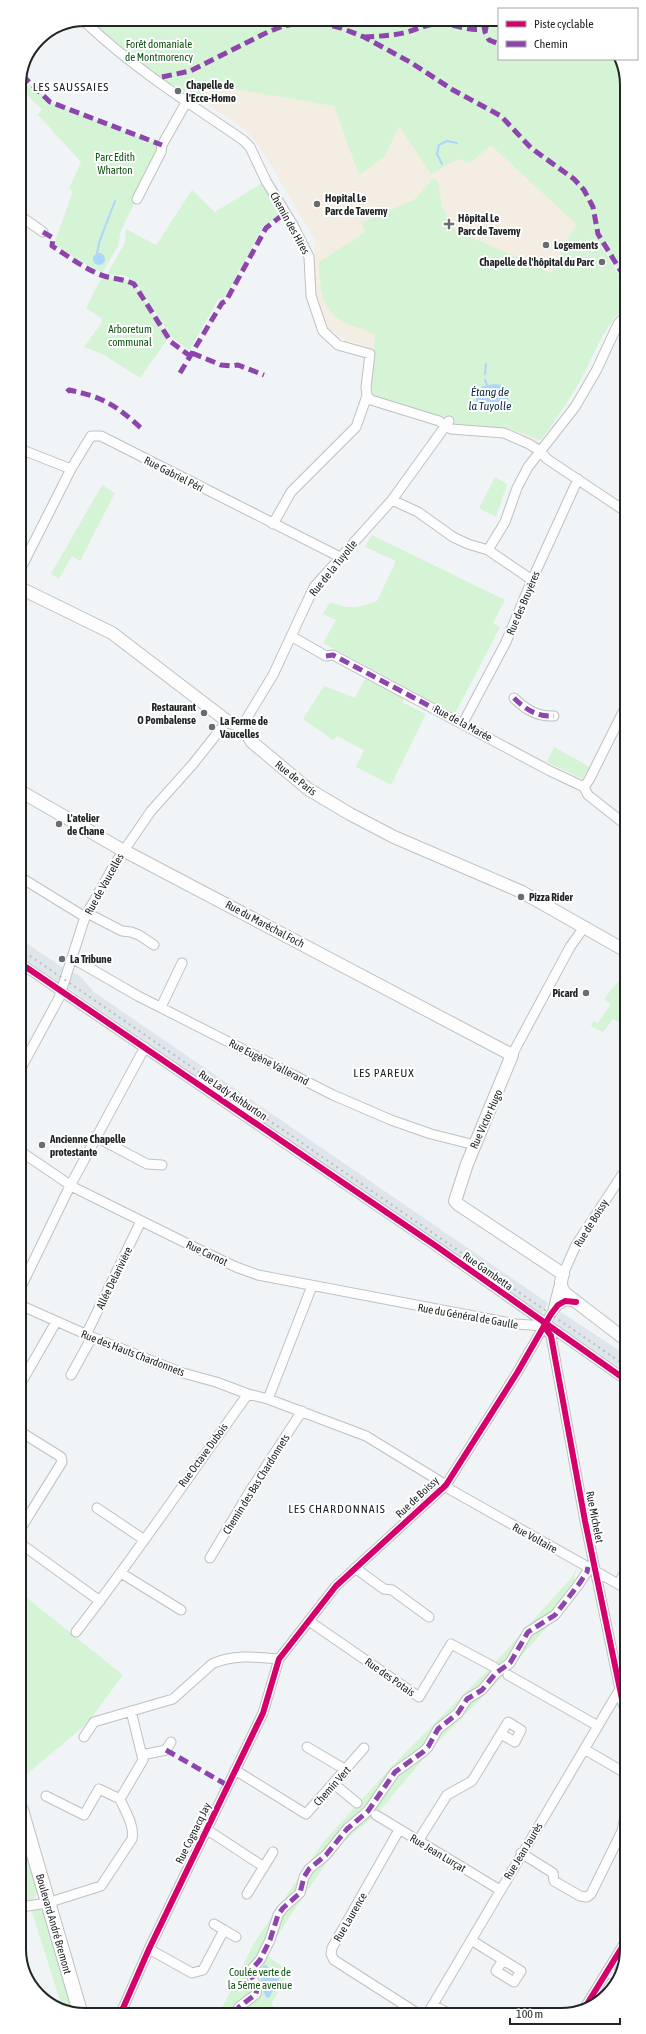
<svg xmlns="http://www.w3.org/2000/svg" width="646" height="2034" viewBox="0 0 646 2034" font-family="'Asap Condensed',sans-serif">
  <rect width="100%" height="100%" fill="#f1f4f6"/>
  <!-- built -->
  <path fill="#dee6ec" d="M20,939L62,967L63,970L58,982L20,956Z
    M72,972L79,975L94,992L548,1303L541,1315L68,988Z
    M561,1312L626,1355V1373L553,1322Z"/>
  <!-- medical -->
  <path fill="#f3ede3" d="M331,38L590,207L595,243L610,266L625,307L613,318L595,350L576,388L553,424L538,442L508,428L458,425L374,396L371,387L375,352L362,345L345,340L327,328L316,299L314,270L315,241L268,160L247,131L178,84Z"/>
  <!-- green -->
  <path fill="#d5f3d5" d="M499,20V59H619L625,68V280L607,252L595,242L606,253L625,285V307C601,329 592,361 576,388C565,406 553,423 541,440L508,428L458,425L374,396L371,387L375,335C365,329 354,327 344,322C320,309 320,286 319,262L364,233V228L361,223L414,200L434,178L438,182L442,207L456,231L496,248L551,273L576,224L491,145L470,163L458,159L431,174L399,126L385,156L359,175L334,106L216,86L192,97L177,86L164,83L162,77L152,79L87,24Z
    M30,84L50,102L162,145L120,233L119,244L102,273L76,259L54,244L73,191L69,189L81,162L38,115L42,109L22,91Z
    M262,183L283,214L264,225L225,297L218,300L189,351L171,336L136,283L126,276L107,274L125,243L126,229L156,245L192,190L215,212Z
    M103,275L125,279L134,284L169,337L140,378L104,355L84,347L102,322L101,318L86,308Z
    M495,477L507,484L496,517L479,508Z
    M102,485L115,493L80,561L72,556L59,579L51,574Z
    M372,535L505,600L493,623L500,627L455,714L323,643L336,620L323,614L330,602C350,610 357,608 377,601L396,561L365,547Z
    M367,675L405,695L402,702L426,714L391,785L356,767L364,750L337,736L333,740L303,719L324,686L355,698Z
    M554,747L590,767L582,779L547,762Z
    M626,798V819L618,813Z
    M620,979L626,983V1021L623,1025L613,1019L603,1032L591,1026L593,1021L598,1023L611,1004L604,999Z
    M578,1566L574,1578L577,1583L584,1586L505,1674L436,1744L376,1815L338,1846L288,1919L266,1955L289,1971L271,2005L281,2010L278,2014H219L254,1943L324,1841L396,1762L492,1666L571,1578Z
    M21,1593L123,1675L95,1713L84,1726L21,1779Z
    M21,1823L38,1890L34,1899L23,1903L25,1867L21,1868Z
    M36,1908L44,1912L76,2013L62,2007L31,1909Z"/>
  <!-- water -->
  <path fill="#acd6fa" d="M93 259a6 6 0 1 1 12 0a6 6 0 1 1-12 0Z
    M495,384C503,385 509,387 510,396C503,406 498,413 485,412L476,404V396L483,386Z
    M266,1965L271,1971L281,1975L269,1998L266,1997C261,1986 259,1979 263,1966Z"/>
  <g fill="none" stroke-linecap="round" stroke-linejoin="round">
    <!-- stream -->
    <path stroke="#acd6fa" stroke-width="2" d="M442,164L437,154L439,145L447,141L457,143
      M97,253L100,240L115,201
      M485,374L486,364
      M485,380L487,385"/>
    <!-- street casing -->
    <g stroke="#bec0c2" stroke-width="11">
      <path id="street" d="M87,24C135,69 189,103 243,140L250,147L266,181L293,225L309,257L311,296L323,331L338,345L370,354L366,387L367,396L356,427L291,492L273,524
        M137,199L161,152L162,145L187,101
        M19,215L43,232
        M367,396L371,400L439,421L451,429L504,433L529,444L540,451L547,459L625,511
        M20,449L71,469
        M392,500L418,512L453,537L468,544L488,550L532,580
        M488,550L505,522L517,488L528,467L575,407L596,371L618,324L625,316
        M20,570L71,469L91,436H101L340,557
        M291,636L326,656L333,655L550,771L584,787L588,795L626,825
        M514,698C525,709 537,717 554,716
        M463,723L506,642L532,580L578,479
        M242,726L273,675L314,587L392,500L449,421
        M584,787L589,780L626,706
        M20,877L85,917
        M87,913L122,931L131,932L139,935L154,945
        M72,958L138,996L333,1095L391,1120L431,1134L475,1145
        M20,963L436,1246L626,1380
        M161,1007L182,963
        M512,1055L570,947L585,926
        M20,1070L59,998L85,917L116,862L151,811L193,764L227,721
        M98,1138L147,1164L162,1165
        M20,1151L73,1187L198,1249L236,1267L258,1275L516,1324L544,1326
        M563,1274L576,1245L626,1169
        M20,1289L70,1186L145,1047
        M20,1305L92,1337L183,1373L216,1382L248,1394
        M553,1310L560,1282
        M544,1326L551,1336L585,1521L623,1704L627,1712
        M86,1335L141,1221
        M71,1375L92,1337
        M21,1383L56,1322
        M268,1399L366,1436L446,1485L451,1490L627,1589
        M21,1432L61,1457L62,1462L21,1528
        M97,1508L143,1539
        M21,1544L100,1601
        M210,1558L250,1491L302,1411
        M355,1568L384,1589L392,1590L429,1617
        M121,1573L181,1610
        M618,1584L627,1569
        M309,1621L419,1697L451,1644L494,1667
        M76,1632C136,1555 191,1473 248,1394L268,1399L312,1286
        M508,1675L598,1726
        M84,1737L94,1722L173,1699L212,1664C233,1654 257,1657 279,1659
        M307,1747L346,1770
        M584,1749L627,1774
        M142,1755L166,1750L171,1742
        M235,1770L306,1814L364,1748
        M334,1784L357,1803
        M46,1796L84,1815L99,1789L120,1799
        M376,1815L500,1890
        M206,1829L264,1867
        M399,1830L332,1948L331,1954L334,1960L417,2013
        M418,1841L447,1795L472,1781L508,1722L521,1730L515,1742L501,1734
        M521,1853L553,1873L554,1881L580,1896L587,1897L591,1894L622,1831L627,1807
        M247,1894L273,1852
        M21,1907L47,1903L101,1886L132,1839C135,1826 125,1811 120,1799L143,1760L131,1711
        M224,1930L236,1937
        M471,1940L521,1971L514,1982L496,1971L503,1960
        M149,1949L192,1973L203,1970L224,1930L214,1924
        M607,1971L617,1977
        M433,2005L448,2013
        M584,2009L627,1939
        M428,2013L627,1677
        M235,2014L239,2007L256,1994L257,1988L252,1977V1969L260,1960L270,1940L278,1915L283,1908L300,1893L304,1877L309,1869L326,1855L347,1829L368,1811L395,1772L423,1752L428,1747L438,1729L458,1713L467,1699L482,1690L496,1673L510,1663L528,1632L555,1615L579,1584L587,1572L588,1567
        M120,2015L149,1949L263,1713L279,1659L336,1586L446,1485L517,1373L551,1314L558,1305L565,1301L576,1302"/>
    </g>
    <!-- secondary casing -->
    <g stroke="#bec0c2" stroke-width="14">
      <path id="secondary" d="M20,588L112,633L227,721L242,726L252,742L308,789L350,814L394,837L522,892L626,951
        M20,791L117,847L512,1055L467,1164L455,1201L459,1205L560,1272L563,1274C560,1282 560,1288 566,1294L626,1340"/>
    </g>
    <!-- primary casing -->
    <g stroke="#bec0c2" stroke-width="16">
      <path id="primary" d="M21,1810L81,2015"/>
    </g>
    <!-- street -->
    <use href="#street" stroke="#fdfdfe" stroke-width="9"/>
    <!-- secondary -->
    <use href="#secondary" stroke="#fdfdfe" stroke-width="12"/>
    <!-- primary -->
    <use href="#primary" stroke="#fdfdfe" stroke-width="14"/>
    <!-- rail -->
    <path stroke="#bdbebe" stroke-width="2" stroke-dasharray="2 4" stroke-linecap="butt" d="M20,949L626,1366"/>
    <!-- quiet -->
    <path stroke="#8e44ad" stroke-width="5" stroke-dasharray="10 5" stroke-linecap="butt" d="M318,22L341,28L364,37L410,62L453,90L501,116L531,148L574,179L584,190L593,207L598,234L625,278
      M364,37C379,36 393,36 407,32C419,29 428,23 441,24C457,24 471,33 486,28L485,32L489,40L499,44
      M22,75L50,102L162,145
      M162,77L190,71L268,32L283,26L304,22
      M43,232L53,238L52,246C68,256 86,270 104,276C114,279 124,279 134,284L171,342L190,356
      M192,353L221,365L231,366L238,365L264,375
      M180,373L222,303L226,301L266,228L285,213
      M67,392L69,390C103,397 116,405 142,429
      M326,656L333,655L454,719
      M514,698C525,709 537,717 554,716
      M166,1750L227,1785
      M235,2014L239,2007L256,1994L257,1988L252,1977V1969L260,1960L270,1940L278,1915L283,1908L300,1893L304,1877L309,1869L326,1855L347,1829L368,1811L395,1772L423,1752L428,1747L438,1729L458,1713L467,1699L482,1690L496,1673L510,1663L528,1632L555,1615L579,1584L587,1572L588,1567"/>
    <!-- cycleway casing -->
    <g stroke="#fff" stroke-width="8">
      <path id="cycleway" d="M20,963L436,1246L626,1380
        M544,1326L551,1336L585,1521L623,1704L627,1712
        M584,2009L627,1939
        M120,2015L149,1949L263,1713L279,1659L336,1586L446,1485L517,1373L551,1314L558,1305L565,1301L576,1302"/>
    </g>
    <!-- cycleway -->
    <use href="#cycleway" stroke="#d6006c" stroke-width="6"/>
  </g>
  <!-- markers -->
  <g fill="#6a6d6f" stroke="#fff" stroke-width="1.5">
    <circle cx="178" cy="91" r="4"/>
    <circle cx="317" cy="204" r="4"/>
    <path d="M447 218h4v4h4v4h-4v4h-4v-4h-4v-4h4z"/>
    <circle cx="546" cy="245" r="4"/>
    <circle cx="602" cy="262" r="4"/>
    <circle cx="204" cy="713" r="4"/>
    <circle cx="212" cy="727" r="4"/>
    <circle cx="59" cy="824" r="4"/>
    <circle cx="521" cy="897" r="4"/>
    <circle cx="62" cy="959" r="4"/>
    <circle cx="586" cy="993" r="4"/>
    <circle cx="42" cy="1145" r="4"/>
  </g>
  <g text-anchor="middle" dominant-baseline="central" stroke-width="4" stroke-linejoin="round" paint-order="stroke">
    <!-- park labels -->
    <g font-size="11" fill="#0e5210" stroke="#fff">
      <text x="159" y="44">Forêt domaniale<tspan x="159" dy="13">de Montmorency</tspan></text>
      <text x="115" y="157">Parc Edith<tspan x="115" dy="13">Wharton</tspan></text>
      <text x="130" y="329">Arboretum<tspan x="130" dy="13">communal</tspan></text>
      <text x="260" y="1972">Coulée verte de<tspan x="260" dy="13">la 5ème avenue</tspan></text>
    </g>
    <!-- poi labels -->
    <g font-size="11" font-weight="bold" fill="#222526" stroke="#fff" text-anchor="start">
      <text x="186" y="85">Chapelle de<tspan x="186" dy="13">l'Ecce-Homo</tspan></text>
      <text x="325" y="198">Hopital Le<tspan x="325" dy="13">Parc de Taverny</tspan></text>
      <text x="458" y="218">Hôpital Le<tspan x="458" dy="13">Parc de Taverny</tspan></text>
      <text x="554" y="245">Logements</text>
      <text x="594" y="262" text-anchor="end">Chapelle de l'hôpital du Parc</text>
      <text x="196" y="707" text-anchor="end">Restaurant<tspan x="196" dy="13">O Pombalense</tspan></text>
      <text x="220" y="721">La Ferme de<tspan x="220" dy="13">Vaucelles</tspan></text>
      <text x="67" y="818">L'atelier<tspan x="67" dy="13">de Chane</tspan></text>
      <text x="529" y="897">Pizza Rider</text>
      <text x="70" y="959">La Tribune</text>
      <text x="578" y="993" text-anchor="end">Picard</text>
      <text x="50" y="1139">Ancienne Chapelle<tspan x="50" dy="13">protestante</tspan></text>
    </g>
    <!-- street labels -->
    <g font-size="11" fill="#222526" stroke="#fff">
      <text transform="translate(290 223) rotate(61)">Chemin des Hires</text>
      <text transform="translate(174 474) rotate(27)">Rue Gabriel Péri</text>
      <text transform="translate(333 568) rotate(-51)">Rue de la Tuyolle</text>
      <text transform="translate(523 603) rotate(-67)">Rue des Bruyères</text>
      <text transform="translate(463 723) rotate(28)">Rue de la Marée</text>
      <text transform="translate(296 778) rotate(38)">Rue de Paris</text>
      <text transform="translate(104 884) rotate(-61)">Rue de Vaucelles</text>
      <text transform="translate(265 924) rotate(28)">Rue du Maréchal Foch</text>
      <text transform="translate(269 1062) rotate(27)">Rue Eugène Vallerand</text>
      <text transform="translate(233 1095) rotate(34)">Rue Lady Ashburton</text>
      <text transform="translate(486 1119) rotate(-66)">Rue Victor Hugo</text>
      <text transform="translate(591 1223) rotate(-58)">Rue de Boissy</text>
      <text transform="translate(207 1253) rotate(25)">Rue Carnot</text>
      <text transform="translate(488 1271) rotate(35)">Rue Gambetta</text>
      <text transform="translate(114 1278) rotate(-64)">Allée Delarivière</text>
      <text transform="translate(468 1316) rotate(10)">Rue du Général de Gaulle</text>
      <text transform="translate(133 1353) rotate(21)">Rue des Hauts Chardonnets</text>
      <text transform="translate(203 1455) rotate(-54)">Rue Octave Dubois</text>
      <text transform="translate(256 1484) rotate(-58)">Chemin des Bas Chardonnets</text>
      <text transform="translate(417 1497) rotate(-43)">Rue de Boissy</text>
      <text transform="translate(595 1517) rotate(79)">Rue Michelet</text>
      <text transform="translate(535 1538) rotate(29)">Rue Voltaire</text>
      <text transform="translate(390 1677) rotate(35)">Rue des Potais</text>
      <text transform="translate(332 1786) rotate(-48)">Chemin Vert</text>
      <text transform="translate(193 1833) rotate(-64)">Rue Cognacq Jay</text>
      <text transform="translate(523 1851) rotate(-59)">Rue Jean Jaurès</text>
      <text transform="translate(438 1853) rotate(31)">Rue Jean Lurçat</text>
      <text transform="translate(350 1917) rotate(-60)">Rue Laurence</text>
      <text transform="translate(54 1924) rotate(74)">Boulevard André Bremont</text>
    </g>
    <!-- neighbourhood labels -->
    <g font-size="12" letter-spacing="1" fill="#222526" stroke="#fff">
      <text x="71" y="87">LES SAUSSAIES</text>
      <text x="384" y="1073">LES PAREUX</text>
      <text x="337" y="1509">LES CHARDONNAIS</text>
    </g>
    <!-- water labels -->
    <g font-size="12" font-style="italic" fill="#0c2c44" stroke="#fff">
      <text x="490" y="392">Étang de<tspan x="490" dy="14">la Tuyolle</tspan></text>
    </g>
  </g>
  <!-- crop -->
  <path d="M0 0H646V2034H0ZM85 26H561A59 59 0 0 1 620 85V1949A59 59 0 0 1 561 2008H85A59 59 0 0 1 26 1949V85A59 59 0 0 1 85 26Z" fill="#fff" fill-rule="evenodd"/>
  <path fill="none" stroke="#222526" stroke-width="2" d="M85 26H561A59 59 0 0 1 620 85V1949A59 59 0 0 1 561 2008H85A59 59 0 0 1 26 1949V85A59 59 0 0 1 85 26Z"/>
  <!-- legend -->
  <rect x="498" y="8" width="140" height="52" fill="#ffffff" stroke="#a7a8a8"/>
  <rect x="506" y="21" width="20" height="6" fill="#d6006c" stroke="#a7a8a8"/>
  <text x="534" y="28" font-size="12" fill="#222526">Piste cyclable</text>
  <rect x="506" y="41" width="20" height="6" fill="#8e44ad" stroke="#a7a8a8"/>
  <text x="534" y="48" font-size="12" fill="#222526">Chemin</text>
  <!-- scale -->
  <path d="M510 2018v6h110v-6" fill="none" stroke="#222526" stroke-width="2"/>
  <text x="516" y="2018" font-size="12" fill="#222526" stroke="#ffffff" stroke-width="3" paint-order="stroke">100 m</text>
</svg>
